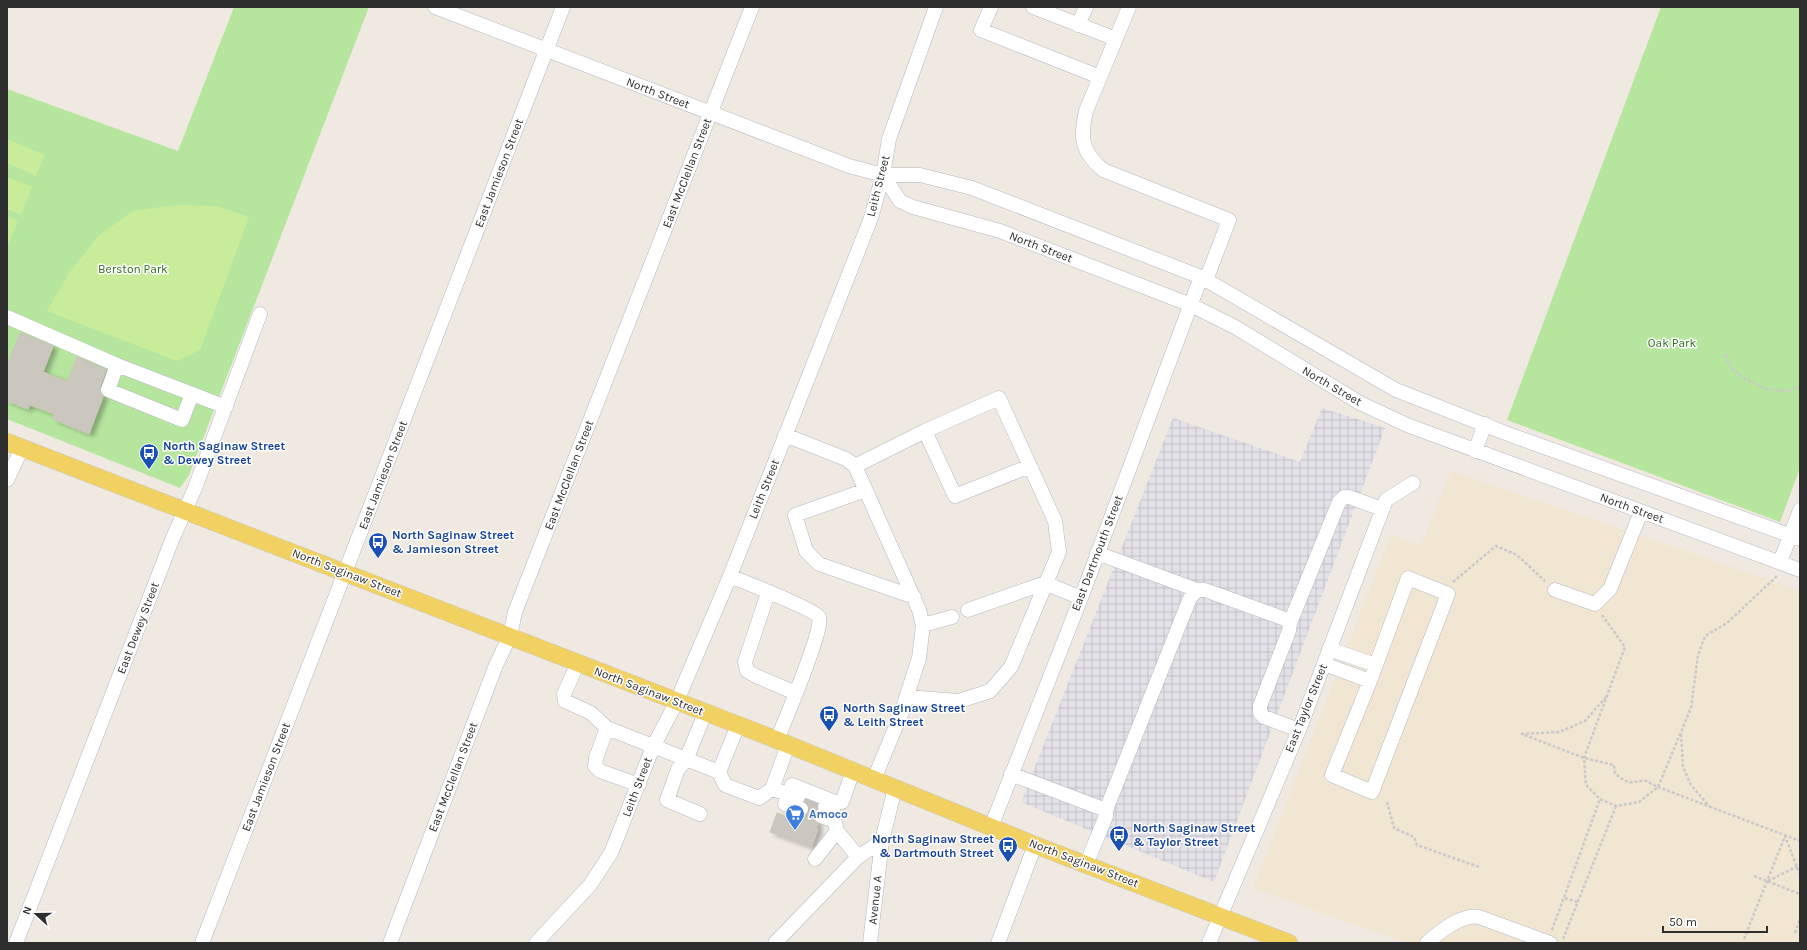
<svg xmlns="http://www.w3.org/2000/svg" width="1807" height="950" viewBox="0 0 1807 950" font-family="Karla,sans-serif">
  <defs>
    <pattern id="industrial-grid" width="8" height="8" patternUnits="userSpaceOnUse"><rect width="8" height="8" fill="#e3e1e8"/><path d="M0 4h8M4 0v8" fill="none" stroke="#c3c1c7"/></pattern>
    <filter id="shadow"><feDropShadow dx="4.5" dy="2.5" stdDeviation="2" flood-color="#0004"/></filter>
  </defs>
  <rect width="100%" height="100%" fill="#efe9e1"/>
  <!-- industrial -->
  <path fill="url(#industrial-grid)" d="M1322,408L1385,428L1214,882L1021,802L1173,418L1300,462Z"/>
  <!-- education -->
  <path fill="#f0e6d1" d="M1451,471L1800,590V943H1405L1253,888L1391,535L1421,546Z"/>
  <!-- park -->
  <path fill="#b6e59e" d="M234,7H369L189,475L180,488L7,419V89L178,151Z
    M1661,7H1800V468L1780,522L1507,420Z"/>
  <!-- pitch -->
  <path fill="#c9ec9a" d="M7,139L45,155L36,176L7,163Z
    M7,177L32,187L21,215L7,209Z
    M175,205L217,206L249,217L200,350L177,361L47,311L69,273L98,236L133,211Z
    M7,216L18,220L7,247Z"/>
  <!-- building -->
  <path fill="#cbc7bf" stroke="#cbc5ba" filter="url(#shadow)" d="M20,333L53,346L43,372L67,382L77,357L106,370L100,387V392L103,397L89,434L53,419L54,414L30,405L28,409L7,401V365Z
    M806,800L817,804V809L813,813V817L818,824L816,828L818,829L811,847L770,832L777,813L796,821L798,817L806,815L809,808L805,802Z"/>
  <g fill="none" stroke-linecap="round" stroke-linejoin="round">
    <!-- minor-tunnel -->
    <path stroke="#c8c4bd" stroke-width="14" stroke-dasharray="14 7" stroke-linecap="butt" d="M805,799L825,807
      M801,809L821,816"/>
    <!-- minor casing -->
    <g stroke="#b4b7c1" stroke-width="15">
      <path id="minor" d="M435,7L849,166L883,175H920L972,188L1201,277L1396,390L1508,434L1800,539
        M991,7L981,30L1100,77
        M1033,7L1116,39
        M1129,7L1086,111C1080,138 1081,151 1103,170L1229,220L1206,280
        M1078,25L1086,7
        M883,175L900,201L913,207L1000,231L1191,305L1235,327L1360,403L1407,425L1800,570
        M7,317L117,365
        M192,394L182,420L108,390L117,365L226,407
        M925,431L955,496L1030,466
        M785,435L846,459L855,466L919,610L923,625L919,658L901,714L874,779
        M1475,451L1485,424
        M855,466L925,431L999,398L1055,521L1059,552L1011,667L990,691L959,701L906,697
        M7,480L22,448
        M866,490L795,515L806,551L819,564L914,597
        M1097,553L1197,590
        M1780,562L1800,510
        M730,576C744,582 814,609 819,617C825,626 783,725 777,740
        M1408,578L1448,594L1372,792L1332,775L1370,681Z
        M1555,590L1595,604L1610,589L1641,512
        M768,593L745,662L747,671L756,676L796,693
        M968,610L1045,583L1081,598
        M1290,623L1289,631L1260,706V713L1264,717L1299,730
        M923,625L952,617
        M1329,649L1376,665
        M578,663L564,694L565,701L591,713L607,728L719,772L738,725
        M1324,664L1370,681
        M607,728L596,758L595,766L600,771L639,785
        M788,745L772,789L798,797
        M719,772L725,785L759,798L772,789
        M1011,774L1106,810
        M825,807L832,810L837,831L858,857
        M801,809L785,804L792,785L835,802H842L853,771
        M700,814L667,800L678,769L686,760L705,713
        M821,816L829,819L834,806
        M991,827L1081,598L1201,277
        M815,859L837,831
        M1086,865L1106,816V810L1190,598L1197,590H1205L1285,619L1290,623L1339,502L1344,497H1349L1382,509
        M16,943L172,540L195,488L260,314
        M202,943L563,7
        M390,943L496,665L510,636L515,612L752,7
        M536,943L590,885L611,853L653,747L677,701L730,576L871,218L883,175L889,139L936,7
        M775,943L858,857L882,841
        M870,943L882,841L895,788
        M998,943L1035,845
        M1209,943L1299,730L1386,500L1413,483
        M1427,943C1439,932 1463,913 1479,917L1550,943"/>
    </g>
    <!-- major casing -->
    <g stroke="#c9c9c9" stroke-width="18">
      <path id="major" d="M7,442L777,740L1035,845L1289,943"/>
    </g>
    <!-- path -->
    <path stroke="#c9c9c9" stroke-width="2.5" stroke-dasharray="3 2" stroke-linecap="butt" d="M1725,355L1731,368L1745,379L1766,389L1787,391L1800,387
      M1453,582L1496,546L1517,555L1545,581
      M1602,615L1625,647L1584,758L1586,785L1600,799L1616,806L1639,802L1658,787L1691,708L1698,655L1705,636L1727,623L1777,576
      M1606,697L1585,721L1559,732L1522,734L1584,758L1614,765L1615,773C1625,783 1631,784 1644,780L1658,787L1800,841
      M1681,734L1683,767L1691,785L1709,806
      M1387,802L1394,828L1414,837L1417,845L1479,867
      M1754,876L1800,894
      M1768,881L1800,865
      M1565,898L1577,902
      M1552,930L1600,799
      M1795,933L1800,919
      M1563,939L1616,806
      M1744,939L1785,836L1800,875"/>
    <!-- minor -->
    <use href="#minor" stroke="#fff" stroke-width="14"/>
    <!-- major -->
    <use href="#major" stroke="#f2d163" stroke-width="17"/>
  </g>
  <!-- icons -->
  <defs>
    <g id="bus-pin" transform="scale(1)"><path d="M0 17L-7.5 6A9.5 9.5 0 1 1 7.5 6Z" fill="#1a4fb4" stroke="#fff"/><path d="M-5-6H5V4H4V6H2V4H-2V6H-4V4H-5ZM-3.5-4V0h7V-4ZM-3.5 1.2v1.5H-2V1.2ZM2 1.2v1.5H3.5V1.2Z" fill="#fff"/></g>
    <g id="supermarket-pin" transform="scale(1)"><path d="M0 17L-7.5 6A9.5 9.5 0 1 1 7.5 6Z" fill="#3f7fe0" stroke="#fff"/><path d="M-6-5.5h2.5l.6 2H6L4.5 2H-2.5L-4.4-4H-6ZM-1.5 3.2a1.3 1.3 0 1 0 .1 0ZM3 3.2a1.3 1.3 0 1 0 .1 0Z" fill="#fff"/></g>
  </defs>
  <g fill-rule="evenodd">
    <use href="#bus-pin" x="149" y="453"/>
    <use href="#bus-pin" x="378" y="542"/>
    <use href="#bus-pin" x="829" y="715"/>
    <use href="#supermarket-pin" x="795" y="814"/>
    <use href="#bus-pin" x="1119" y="835"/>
    <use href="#bus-pin" x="1008" y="846"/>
  </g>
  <g text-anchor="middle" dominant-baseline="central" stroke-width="3" stroke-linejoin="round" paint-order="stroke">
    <!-- street labels -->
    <g font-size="12" fill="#2e2e2e" stroke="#fff">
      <text transform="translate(658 93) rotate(21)">North Street</text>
      <text transform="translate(499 173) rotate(-69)">East Jamieson Street</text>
      <text transform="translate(687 173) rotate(-69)">East McClellan Street</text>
      <text transform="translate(878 186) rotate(-76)">Leith Street</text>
      <text transform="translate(1041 247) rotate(21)">North Street</text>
      <text transform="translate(1332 386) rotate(30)">North Street</text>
      <text transform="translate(383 475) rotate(-69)">East Jamieson Street</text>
      <text transform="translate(569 475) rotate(-69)">East McClellan Street</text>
      <text transform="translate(764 489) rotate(-68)">Leith Street</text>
      <text transform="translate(1632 508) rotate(20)">North Street</text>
      <text transform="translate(1097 553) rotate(-69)">East Dartmouth Street</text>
      <text transform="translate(347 573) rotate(21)">North Saginaw Street</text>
      <text transform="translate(138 628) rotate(-69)">East Dewey Street</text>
      <text transform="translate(649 691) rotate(21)">North Saginaw Street</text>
      <text transform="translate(1306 708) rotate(-68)">East Taylor Street</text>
      <text transform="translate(266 777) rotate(-69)">East Jamieson Street</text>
      <text transform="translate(453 777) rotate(-69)">East McClellan Street</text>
      <text transform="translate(637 787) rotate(-69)">Leith Street</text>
      <text transform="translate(1084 863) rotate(21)">North Saginaw Street</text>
      <text transform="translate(875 900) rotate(-84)">Avenue A</text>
    </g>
    <!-- park labels -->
    <g font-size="12" fill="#2c6e1b" stroke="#fff">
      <text x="133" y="269">Berston Park</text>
      <text x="1672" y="343">Oak Park</text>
    </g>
    <!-- transit labels -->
    <g font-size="12" font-weight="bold" fill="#164399" stroke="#fff" text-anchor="start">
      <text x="163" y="446">North Saginaw Street<tspan x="163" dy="14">&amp; Dewey Street</tspan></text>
      <text x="392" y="535">North Saginaw Street<tspan x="392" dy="14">&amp; Jamieson Street</tspan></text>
      <text x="843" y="708">North Saginaw Street<tspan x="843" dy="14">&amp; Leith Street</tspan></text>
      <text x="1133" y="828">North Saginaw Street<tspan x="1133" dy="14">&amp; Taylor Street</tspan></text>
      <text x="994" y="839" text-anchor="end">North Saginaw Street<tspan x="994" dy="14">&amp; Dartmouth Street</tspan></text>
    </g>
    <!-- shop labels -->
    <g font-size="12" font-weight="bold" fill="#366cbe" stroke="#fff" text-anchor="start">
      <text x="809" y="814">Amoco</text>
    </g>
  </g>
  <!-- border -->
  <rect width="1807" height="950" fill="none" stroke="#2e2e2e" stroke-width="16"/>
  <!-- north arrow -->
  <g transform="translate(36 914) rotate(291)" stroke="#ffffff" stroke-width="3" paint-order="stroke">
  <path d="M0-3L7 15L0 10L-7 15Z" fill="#2e2e2e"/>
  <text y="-6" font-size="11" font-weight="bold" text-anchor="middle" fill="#2e2e2e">N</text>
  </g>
  <!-- scale -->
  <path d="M1663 926v6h104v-6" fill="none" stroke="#2e2e2e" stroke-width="2"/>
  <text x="1669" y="926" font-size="12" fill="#2e2e2e" stroke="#ffffff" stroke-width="3" paint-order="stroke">50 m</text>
</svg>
